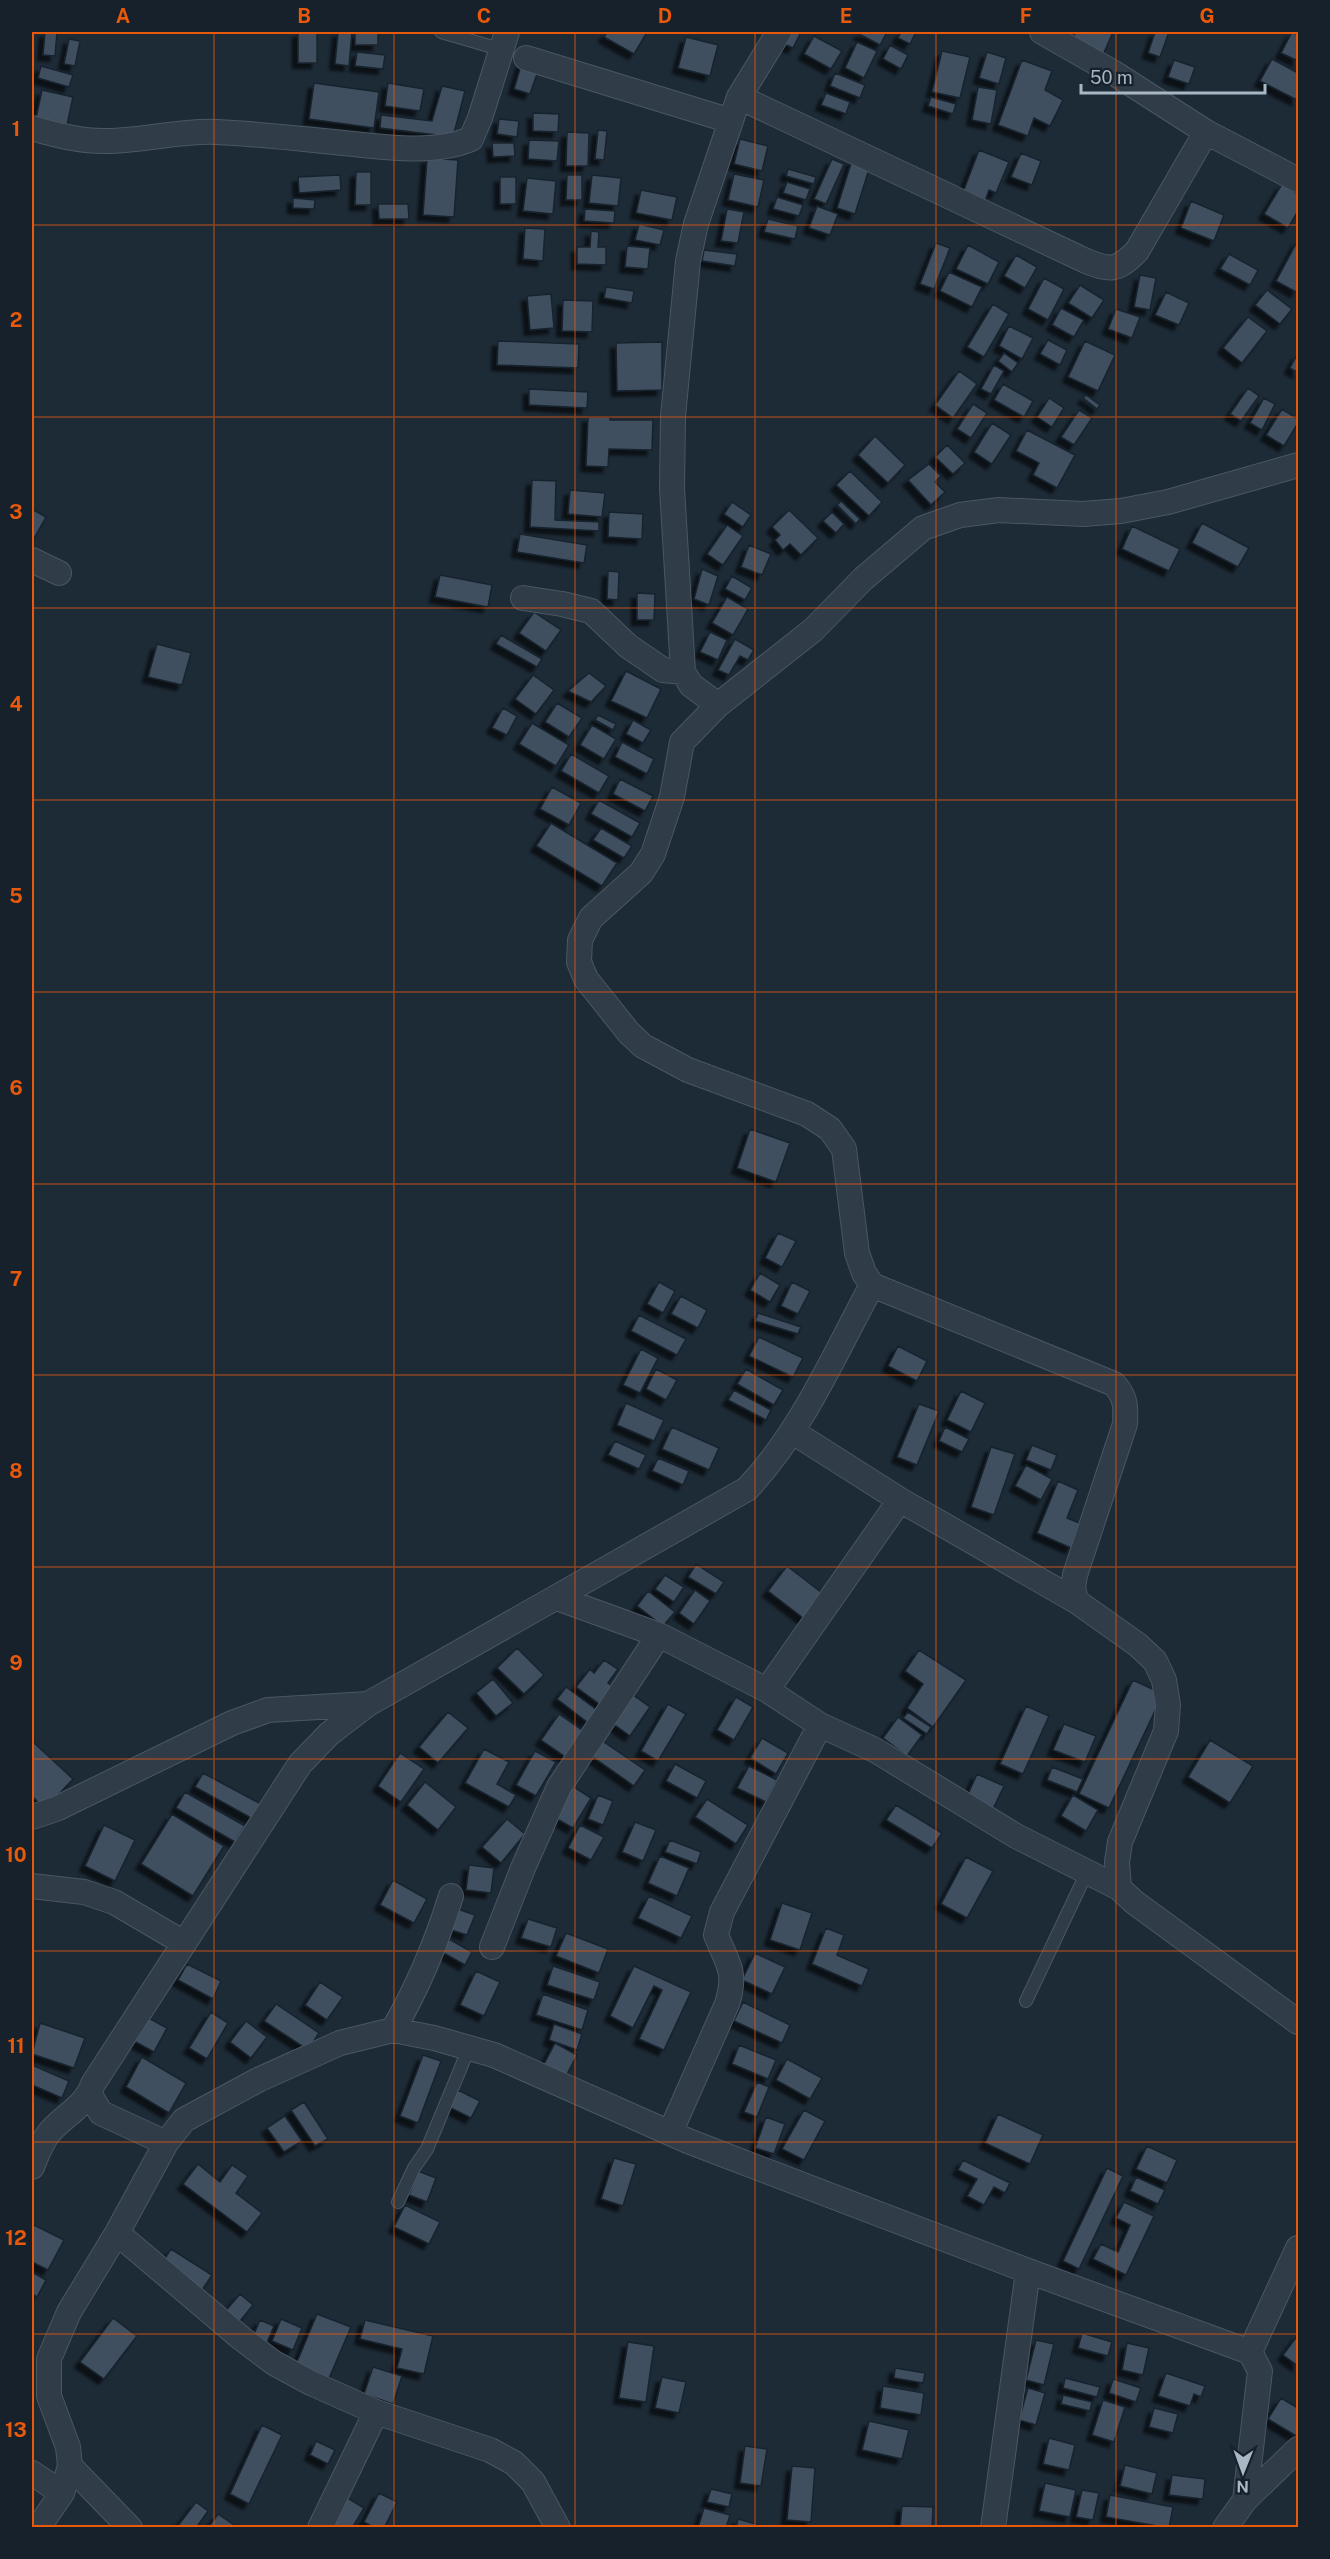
<svg xmlns="http://www.w3.org/2000/svg" width="1330" height="2559" viewBox="0 0 1330 2559" font-family="'Public Sans',sans-serif">
  <defs>
    <filter id="shadow"><feDropShadow dx="-5.5" dy="5.5" stdDeviation="1.5" flood-color="#0009"/></filter>
  </defs>
  <rect width="100%" height="100%" fill="#1d2b37"/>
  <!-- building -->
  <path fill="#3f505f" stroke="#18232e" stroke-width="1.5" filter="url(#shadow)" d="M45,32H57L55,56L43,55Z
    M298,32H317V63H298Z
    M338,32H352L349,66L335,64Z
    M355,32H378V45H355Z
    M607,32H641L646,34L634,54L604,37Z
    M788,32H801L793,48L782,43Z
    M861,32H881L886,34L880,45L859,34Z
    M901,32H916L910,44L898,38Z
    M1076,32H1113L1103,55L1071,41Z
    M1155,32H1169L1160,57L1148,53Z
    M1292,32L1298,35V61L1281,53Z
    M814,36L842,51L831,69L804,54Z
    M686,37L718,45L710,76L678,68Z
    M69,39L80,41L75,66L64,64Z
    M857,42L877,51L864,78L845,68Z
    M890,45L908,55L901,69L883,59Z
    M942,51L970,57L960,98L932,92Z
    M357,52L385,55L383,69L355,66Z
    M987,52L1006,58L999,84L979,78Z
    M1272,59L1298,73L1297,100L1260,81Z
    M1022,60L1052,71L1045,90L1063,100L1050,126L1034,118L1028,136L998,125Z
    M1174,60L1195,67L1189,84L1168,77Z
    M522,62L539,68L530,94L514,89Z
    M41,66L73,75L69,87L38,78Z
    M835,73L865,85L860,98L830,86Z
    M314,83L379,92L374,128L309,119Z
    M388,83L424,89L420,111L385,106Z
    M442,86L465,91L453,137L380,128L381,115L432,121Z
    M978,87L997,90L991,124L972,120Z
    M42,90L73,97L67,125L36,118Z
    M826,93L850,102L846,114L821,105Z
    M931,97L956,104L953,114L928,106Z
    M533,113L559,114L558,132L533,131Z
    M499,119L519,121L517,137L497,134Z
    M598,130L607,131L604,160L595,159Z
    M567,132L589,133L588,166H566Z
    M740,139L768,146L762,171L734,164Z
    M529,140L559,141L557,161L528,159Z
    M492,143H514L515,156L493,157Z
    M979,150L1009,162L996,193L989,190L985,201L963,192Z
    M1021,153L1041,161L1032,185L1011,177Z
    M427,158L458,160L454,217L423,215Z
    M832,159L844,164L826,204L814,199Z
    M852,160L870,166L855,214L837,208Z
    M788,169L816,177L814,184L786,176Z
    M356,172H371V205H355Z
    M734,174L764,180L758,207L728,200Z
    M340,175L341,190L299,193L298,177Z
    M567,175H582V200H566Z
    M592,175L621,178L618,206L589,203Z
    M500,177H516V204H500Z
    M527,178L556,181L553,214L523,211Z
    M787,182L810,189L806,200L783,193Z
    M1282,184L1298,194V211L1288,228L1264,214Z
    M641,190L677,197L672,220L636,213Z
    M777,197L803,205L799,216L773,209Z
    M293,198L315,200L314,209L293,208Z
    M1191,201L1224,215L1214,241L1181,228Z
    M378,204H408L409,219H379Z
    M817,206L838,214L830,235L809,228Z
    M585,209L615,211L614,223L584,221Z
    M727,209L744,212L738,243L721,241Z
    M768,219L798,226L795,239L764,232Z
    M639,224L664,230L660,245L635,240Z
    M525,228L545,229L543,261L523,259Z
    M591,231L599,232L598,247H606V265L577,264V247H590Z
    M1298,240V288L1296,292L1276,281Z
    M936,243L950,248L934,289L920,284Z
    M968,245L999,262L988,284L956,269Z
    M627,246L650,248L648,269L625,267Z
    M704,250L737,254L735,266L702,261Z
    M1229,254L1258,270L1250,285L1220,269Z
    M1016,255L1037,267L1025,288L1004,276Z
    M949,272L982,287L972,307L940,291Z
    M1140,275L1156,278L1150,310L1134,307Z
    M1044,278L1064,289L1048,320L1028,309Z
    M1080,285L1104,300L1092,318L1068,303Z
    M606,287L634,291L632,303L604,298Z
    M1267,290L1292,309L1280,324L1255,305Z
    M1166,292L1189,303L1179,325L1155,315Z
    M551,294L554,328L530,330L527,296Z
    M563,300L593,301L592,332L562,331Z
    M993,304L1009,314L984,357L967,347Z
    M1061,308L1084,320L1074,337L1052,325Z
    M1116,309L1140,317L1132,338L1108,329Z
    M1248,317L1267,331L1242,363L1223,348Z
    M1009,326L1033,338L1022,359L999,346Z
    M1048,340L1067,350L1060,365L1040,354Z
    M498,341L579,344L578,368L497,365Z
    M1085,341L1115,355L1098,391L1068,377Z
    M662,342V390L617,391L616,343Z
    M1004,353L1018,363L1012,372L998,361Z
    M1298,353V373L1290,368Z
    M994,365L1004,371L991,394L981,389Z
    M959,371L977,384L953,418L935,405Z
    M1003,384L1033,401L1024,417L994,400Z
    M1248,388L1259,396L1241,421L1230,414Z
    M529,389L588,392L587,408L529,405Z
    M1086,395L1100,405L1097,409L1083,398Z
    M1049,398L1064,408L1052,427L1037,417Z
    M1264,398L1275,404L1262,430L1250,423Z
    M973,404L987,413L971,438L957,429Z
    M1282,409L1298,419V423L1284,446L1266,435Z
    M1079,410L1092,418L1074,445L1061,437Z
    M588,417H610V420H653L652,450L609,449L608,467L586,466Z
    M992,423L1011,435L992,464L974,452Z
    M1027,430L1075,455L1057,488L1033,475L1039,463L1016,451Z
    M875,436L905,465L888,483L858,455Z
    M947,445L965,463L953,474L935,457Z
    M929,464L941,476L935,482L945,492L931,505L908,480Z
    M850,471L882,502L869,516L836,485Z
    M532,480L556,481L555,520L599,522V531L530,527Z
    M570,490L605,493L602,517L568,514Z
    M841,501L860,519L856,524L837,505Z
    M732,502L751,515L743,527L724,514Z
    M32,509L46,517L32,542Z
    M789,510L818,538L801,555L790,544L783,550L775,540L780,535L772,527Z
    M609,512L643,514L642,539L608,537Z
    M832,512L844,524L836,533L823,521Z
    M1202,523L1249,548L1238,567L1192,543Z
    M727,525L743,536L723,565L707,554Z
    M1132,526L1180,549L1169,571L1122,549Z
    M520,534L587,545L584,563L517,552Z
    M749,545L771,554L762,575L741,567Z
    M702,569L718,576L709,605L694,599Z
    M608,571L619,572L618,600L607,599Z
    M440,575L492,585L488,607L435,597Z
    M732,576L752,588L745,600L725,589Z
    M637,593L655,594L654,620H637Z
    M727,597L748,609L733,635L712,623Z
    M534,612L561,630L546,651L519,633Z
    M710,632L727,640L718,660L700,652Z
    M501,635L542,659L537,667L496,644Z
    M735,639L754,650L748,660L740,656L729,675L718,670Z
    M157,644L191,653L182,685L148,677Z
    M626,671L661,689L647,718L611,701Z
    M589,673L606,686L591,702L568,691Z
    M533,675L554,690L536,714L515,699Z
    M557,703L582,718L569,737L545,722Z
    M503,708L517,716L507,735L492,728Z
    M598,715L616,724L613,730L595,720Z
    M633,720L651,730L643,743L626,734Z
    M532,723L569,745L556,766L519,744Z
    M592,725L616,739L604,759L580,745Z
    M622,742L654,759L647,774L615,757Z
    M571,754L609,776L599,793L561,771Z
    M620,779L653,796L645,811L613,794Z
    M552,787L581,803L569,825L540,809Z
    M599,800L640,823L632,837L591,814Z
    M551,823L617,863L602,886L536,846Z
    M601,828L632,846L624,858L593,840Z
    M750,1129L790,1143L776,1182L737,1168Z
    M778,1233L796,1241L782,1267L765,1258Z
    M760,1273L780,1285L770,1302L750,1290Z
    M659,1282L675,1291L663,1313L647,1304Z
    M792,1282L810,1291L798,1314L781,1306Z
    M681,1296L707,1310L698,1328L671,1314Z
    M758,1313L801,1327L798,1334L755,1321Z
    M639,1315L686,1339L677,1355L631,1331Z
    M759,1337L803,1358L793,1377L749,1356Z
    M898,1346L927,1361L917,1381L888,1366Z
    M641,1349L658,1358L640,1393L623,1385Z
    M656,1369L677,1380L666,1400L646,1389Z
    M746,1369L783,1390L774,1405L737,1384Z
    M734,1390L771,1410L766,1420L728,1400Z
    M961,1391L985,1403L971,1432L947,1420Z
    M626,1403L664,1420L654,1441L617,1425Z
    M919,1404L939,1411L917,1465L897,1457Z
    M672,1427L719,1448L709,1470L662,1449Z
    M945,1427L969,1439L962,1452L939,1441Z
    M615,1441L646,1455L639,1469L608,1455Z
    M1032,1445L1057,1455L1051,1470L1026,1460Z
    M991,1447L1015,1454L994,1515L971,1507Z
    M658,1458L689,1471L683,1485L652,1471Z
    M1026,1465L1052,1479L1041,1500L1015,1486Z
    M1058,1481L1078,1490L1067,1518L1082,1524L1071,1548L1037,1533Z
    M696,1564L724,1582L716,1594L688,1577Z
    M787,1566L826,1596L807,1621L768,1591Z
    M665,1575L684,1587L674,1602L655,1589Z
    M695,1590L710,1601L694,1624L679,1613Z
    M648,1591L675,1612L663,1626L637,1606Z
    M517,1648L544,1675L524,1694L497,1668Z
    M919,1650L966,1680L933,1727L907,1708L923,1684L905,1671Z
    M604,1660L618,1669L608,1683L615,1689L602,1706L576,1687L590,1669L594,1673Z
    M493,1679L513,1703L496,1716L476,1693Z
    M1133,1680L1163,1694L1109,1808L1079,1794Z
    M566,1687L597,1710L587,1722L557,1699Z
    M630,1693L650,1707L630,1736L612,1723Z
    M736,1697L753,1707L734,1740L717,1730Z
    M668,1704L686,1714L658,1761L641,1751Z
    M1026,1706L1049,1716L1023,1774L1000,1764Z
    M448,1712L468,1728L438,1763L419,1747Z
    M908,1712L931,1727L927,1734L903,1718Z
    M559,1714L586,1733L567,1758L541,1740Z
    M898,1717L922,1735L907,1756L883,1738Z
    M1064,1724L1096,1736L1085,1762L1053,1750Z
    M762,1738L788,1753L776,1774L750,1758Z
    M601,1740L645,1770L634,1786L590,1755Z
    M1210,1740L1253,1766L1230,1803L1188,1777Z
    M32,1741L73,1779L45,1809L32,1796Z
    M484,1749L509,1762L497,1784L516,1795L509,1807L465,1783Z
    M535,1751L556,1762L536,1796L516,1785Z
    M400,1753L424,1769L401,1802L378,1786Z
    M675,1764L706,1781L697,1798L666,1781Z
    M749,1766L777,1780L766,1802L737,1788Z
    M1052,1767L1083,1779L1077,1792L1047,1780Z
    M203,1773L261,1804L253,1819L195,1787Z
    M977,1774L1004,1786L991,1813L965,1801Z
    M425,1782L456,1807L438,1830L407,1805Z
    M571,1785L591,1798L573,1828L552,1816Z
    M185,1792L245,1826L235,1842L176,1808Z
    M598,1795L613,1801L603,1825L588,1819Z
    M1073,1795L1098,1810L1086,1831L1061,1816Z
    M707,1799L748,1825L736,1844L695,1817Z
    M896,1805L942,1833L932,1848L886,1820Z
    M172,1814L224,1846L193,1896L141,1864Z
    M507,1819L525,1834L501,1863L482,1847Z
    M635,1822L656,1830L643,1861L622,1852Z
    M104,1825L135,1840L115,1881L85,1866Z
    M580,1825L604,1837L591,1860L568,1848Z
    M670,1840L701,1852L697,1864L665,1852Z
    M660,1856L689,1868L677,1896L648,1883Z
    M966,1857L993,1871L967,1918L941,1904Z
    M469,1865L494,1868L491,1893L466,1890Z
    M393,1880L427,1899L414,1923L380,1905Z
    M649,1896L692,1916L681,1938L638,1918Z
    M782,1903L812,1913L800,1950L770,1940Z
    M455,1908L475,1915L467,1935L448,1929Z
    M528,1919L557,1928L551,1947L521,1938Z
    M826,1928L844,1935L837,1955L869,1969L862,1986L812,1964Z
    M566,1933L608,1949L599,1973L556,1956Z
    M449,1939L472,1952L465,1965L442,1952Z
    M755,1953L785,1967L772,1994L742,1980Z
    M187,1964L221,1981L213,1999L178,1980Z
    M553,1966L600,1982L594,2000L547,1985Z
    M634,1966L691,1992L664,2050L639,2039L662,1990L654,1986L633,2028L610,2016Z
    M476,1971L500,1982L484,2016L460,2005Z
    M320,1982L343,1997L327,2020L305,2005Z
    M543,1994L588,2010L582,2030L536,2015Z
    M743,2002L790,2025L782,2043L734,2021Z
    M276,2004L319,2033L308,2050L264,2021Z
    M211,2012L228,2023L207,2059L189,2048Z
    M145,2016L167,2028L154,2052L132,2040Z
    M246,2021L267,2037L251,2058L230,2042Z
    M40,2023L85,2038L74,2068L32,2054Z
    M554,2024L582,2034L577,2050L549,2040Z
    M555,2043L577,2055L566,2076L544,2064Z
    M739,2045L776,2060L768,2079L732,2064Z
    M423,2055L441,2061L418,2123L400,2116Z
    M142,2057L186,2083L169,2113L126,2087Z
    M787,2059L822,2078L810,2099L776,2080Z
    M32,2065L69,2081L62,2098L32,2085Z
    M757,2082L769,2087L757,2117L744,2112Z
    M458,2090L480,2101L471,2118L449,2107Z
    M304,2102L328,2139L315,2146L291,2110Z
    M804,2110L825,2121L804,2160L782,2149Z
    M998,2114L1043,2135L1030,2164L985,2143Z
    M285,2116L302,2141L284,2152L267,2128Z
    M766,2117L785,2124L774,2154L755,2148Z
    M1147,2146L1177,2160L1167,2183L1136,2169Z
    M614,2158L636,2164L623,2206L601,2199Z
    M963,2160L1010,2183L1005,2193L994,2187L984,2205L967,2196L977,2179L958,2170Z
    M198,2164L220,2182L232,2165L248,2176L236,2193L262,2213L247,2232L183,2184Z
    M1107,2168L1123,2176L1079,2269L1063,2261Z
    M418,2171L436,2178L427,2202L409,2195Z
    M1136,2177L1165,2190L1158,2204L1130,2191Z
    M1124,2202L1154,2216L1126,2275L1093,2259L1101,2244L1118,2252L1130,2225L1116,2218Z
    M405,2205L440,2222L429,2244L394,2227Z
    M32,2224L64,2240L48,2270L32,2262Z
    M171,2249L212,2275L200,2293L160,2266Z
    M32,2272L46,2280L37,2297L32,2294Z
    M240,2294L253,2305L236,2326L222,2315Z
    M317,2314L351,2327L327,2383L294,2369Z
    M113,2318L137,2336L104,2379L80,2362Z
    M281,2319L302,2328L293,2350L272,2341Z
    M260,2320L274,2326L265,2347L251,2341Z
    M365,2320L433,2336L424,2374L397,2368L402,2349L360,2339Z
    M1082,2333L1112,2342L1108,2356L1078,2348Z
    M1298,2335V2366L1283,2355Z
    M1036,2340L1054,2344L1044,2385L1026,2380Z
    M628,2342L654,2346L646,2402L619,2398Z
    M1127,2343L1149,2348L1143,2375L1122,2370Z
    M373,2367L402,2376L393,2404L364,2394Z
    M895,2368L925,2373L923,2383L894,2378Z
    M1166,2373L1205,2386L1201,2397L1194,2394L1190,2406L1158,2396Z
    M662,2377L686,2382L679,2413L655,2408Z
    M1065,2378L1100,2387L1097,2397L1063,2388Z
    M1113,2379L1141,2388L1136,2402L1109,2393Z
    M883,2386L924,2393L921,2415L880,2408Z
    M1028,2388L1045,2393L1036,2425L1019,2420Z
    M1063,2395L1092,2402L1090,2411L1061,2404Z
    M1281,2398L1298,2408V2437L1268,2419Z
    M1103,2400L1125,2407L1114,2442L1092,2435Z
    M1154,2408L1178,2414L1173,2433L1149,2427Z
    M869,2421L909,2430L902,2459L862,2450Z
    M262,2425L282,2435L249,2504L230,2494Z
    M1049,2438L1075,2445L1069,2470L1043,2464Z
    M316,2441L335,2450L328,2464L310,2455Z
    M745,2446L767,2449L761,2486L740,2483Z
    M1125,2465L1157,2473L1152,2494L1120,2486Z
    M792,2466L815,2468L811,2522L787,2520Z
    M1172,2475L1205,2479L1203,2499L1169,2495Z
    M1045,2483L1076,2490L1070,2517L1039,2511Z
    M711,2489L732,2494L729,2507L707,2502Z
    M1082,2490L1099,2493L1093,2520L1076,2517Z
    M379,2493L397,2502L384,2528H375L364,2522Z
    M1110,2495L1173,2507L1169,2528L1106,2517Z
    M346,2497L364,2508L352,2528H327Z
    M196,2502L208,2511L196,2528L177,2527Z
    M902,2506L933,2507L932,2528H900Z
    M704,2508L730,2515L726,2528H698Z
    M218,2514L234,2525L233,2528H208Z
    M738,2519L767,2527V2528H736Z"/>
  <g fill="none" stroke-linecap="round" stroke-linejoin="round">
    <!-- service casing -->
    <g stroke="#4b5763" stroke-width="14">
      <path id="service" d="M441,32L503,50
        M1026,2001L1087,1872
        M398,2202L414,2168L427,2149L469,2048"/>
    </g>
    <!-- minor casing -->
    <g stroke="#4b5763" stroke-width="26">
      <path id="minor" d="M1042,32L1114,73L1206,132L1298,180
        M526,58L731,121
        M739,97L1086,261C1111,271 1117,271 1137,251L1206,132
        M32,128C55,135 78,141 103,141C141,142 178,130 217,132C259,134 302,139 344,143C384,147 433,155 471,139L480,118L507,32
        M1298,465L1168,502L1121,511L1083,514L999,510L960,515L923,528L863,579L813,630L718,705L682,742L672,797L653,854L641,873L591,918L580,940L579,962L586,979L629,1033L643,1046L688,1070L807,1114L830,1129L844,1149L857,1253L864,1273L872,1285L1114,1384C1126,1397 1126,1407 1125,1424L1075,1575L1073,1587L1076,1601L1138,1645L1155,1661L1164,1680L1168,1705L1166,1731L1120,1842L1117,1862L1119,1888L1134,1902L1298,2022
        M32,560L59,573
        M523,598L562,604L591,611L628,646L663,670L683,672
        M718,705L691,685L683,672L672,488L673,416L688,261L696,224L739,97L779,32
        M793,1432L900,1500L1076,1601
        M557,1598L659,1635L767,1690L820,1725L875,1750L1016,1836L1119,1888
        M767,1690L900,1500
        M32,1817L56,1809L232,1723L268,1710L368,1704
        M32,1886L84,1892L114,1902L184,1943
        M492,1947L523,1868L559,1787L659,1635
        M393,2030C418,1987 436,1944 451,1896
        M90,2095L101,2113L166,2143
        M670,2133L727,2004C737,1971 728,1965 716,1935L722,1912L820,1725
        M32,2167C37,2155 41,2143 49,2133C63,2116 86,2106 93,2084L300,1764L329,1734L368,1704L747,1489C802,1431 834,1355 872,1285
        M117,2233L241,2338L274,2363L311,2383L376,2412L490,2450L514,2463L533,2482L558,2528
        M1250,2352L1298,2248
        M70,2466L130,2528
        M32,2473L62,2493
        M38,2528L62,2493L70,2466L68,2447L49,2396V2359L69,2312L117,2233L166,2143L184,2120L258,2080L340,2043L393,2030L434,2038L494,2055L688,2141L1028,2271L1250,2352L1260,2371L1245,2500
        M320,2528L376,2412
        M993,2528L1028,2271
        M1225,2528L1245,2500L1298,2449"/>
    </g>
    <!-- service -->
    <use href="#service" stroke="#303c47" stroke-width="12"/>
    <!-- minor -->
    <use href="#minor" stroke="#303c47" stroke-width="24"/>
  </g>
  <!-- grid -->
  <path fill="none" stroke="#e8590c" stroke-width="1.5" stroke-opacity="0.55" d="M214,32V2528M394,32V2528M575,32V2528M755,32V2528M936,32V2528M1116,32V2528M32,225H1298M32,417H1298M32,608H1298M32,800H1298M32,992H1298M32,1184H1298M32,1375H1298M32,1567H1298M32,1759H1298M32,1951H1298M32,2142H1298M32,2334H1298"/>
  <!-- border -->
  <rect width="1330" height="2559" fill="none" stroke="#16212b" stroke-width="66"/>
  <!-- north arrow -->
  <g transform="translate(1243 2472) rotate(181)" stroke="#16212b" stroke-width="4.5" paint-order="stroke">
  <path d="M0-4.5L10 22L0 15L-10 22Z" fill="#a9b7c5"/>
  <text y="-9" font-size="16" font-weight="bold" text-anchor="middle" fill="#a9b7c5">N</text>
  </g>
  <!-- scale -->
  <path d="M1081 84v9h184v-9" fill="none" stroke="#a9b7c5" stroke-width="3"/>
  <text x="1090" y="84" font-size="18" fill="#a9b7c5" stroke="#16212b" stroke-width="4.5" paint-order="stroke">50 m</text>
  <rect x="33" y="33" width="1264" height="2493" fill="none" stroke="#e8590c" stroke-width="2"/>
  <g font-size="20" text-anchor="middle" font-weight="bold" fill="#e8590c">
    <text x="123" y="23">A</text>
    <text x="304" y="23">B</text>
    <text x="484" y="23">C</text>
    <text x="665" y="23">D</text>
    <text x="846" y="23">E</text>
    <text x="1026" y="23">F</text>
    <text x="1207" y="23">G</text>
    <text x="16" y="136">1</text>
    <text x="16" y="327">2</text>
    <text x="16" y="519">3</text>
    <text x="16" y="711">4</text>
    <text x="16" y="903">5</text>
    <text x="16" y="1095">6</text>
    <text x="16" y="1286">7</text>
    <text x="16" y="1478">8</text>
    <text x="16" y="1670">9</text>
    <text x="16" y="1862">10</text>
    <text x="16" y="2053">11</text>
    <text x="16" y="2245">12</text>
    <text x="16" y="2437">13</text>
  </g>
</svg>
